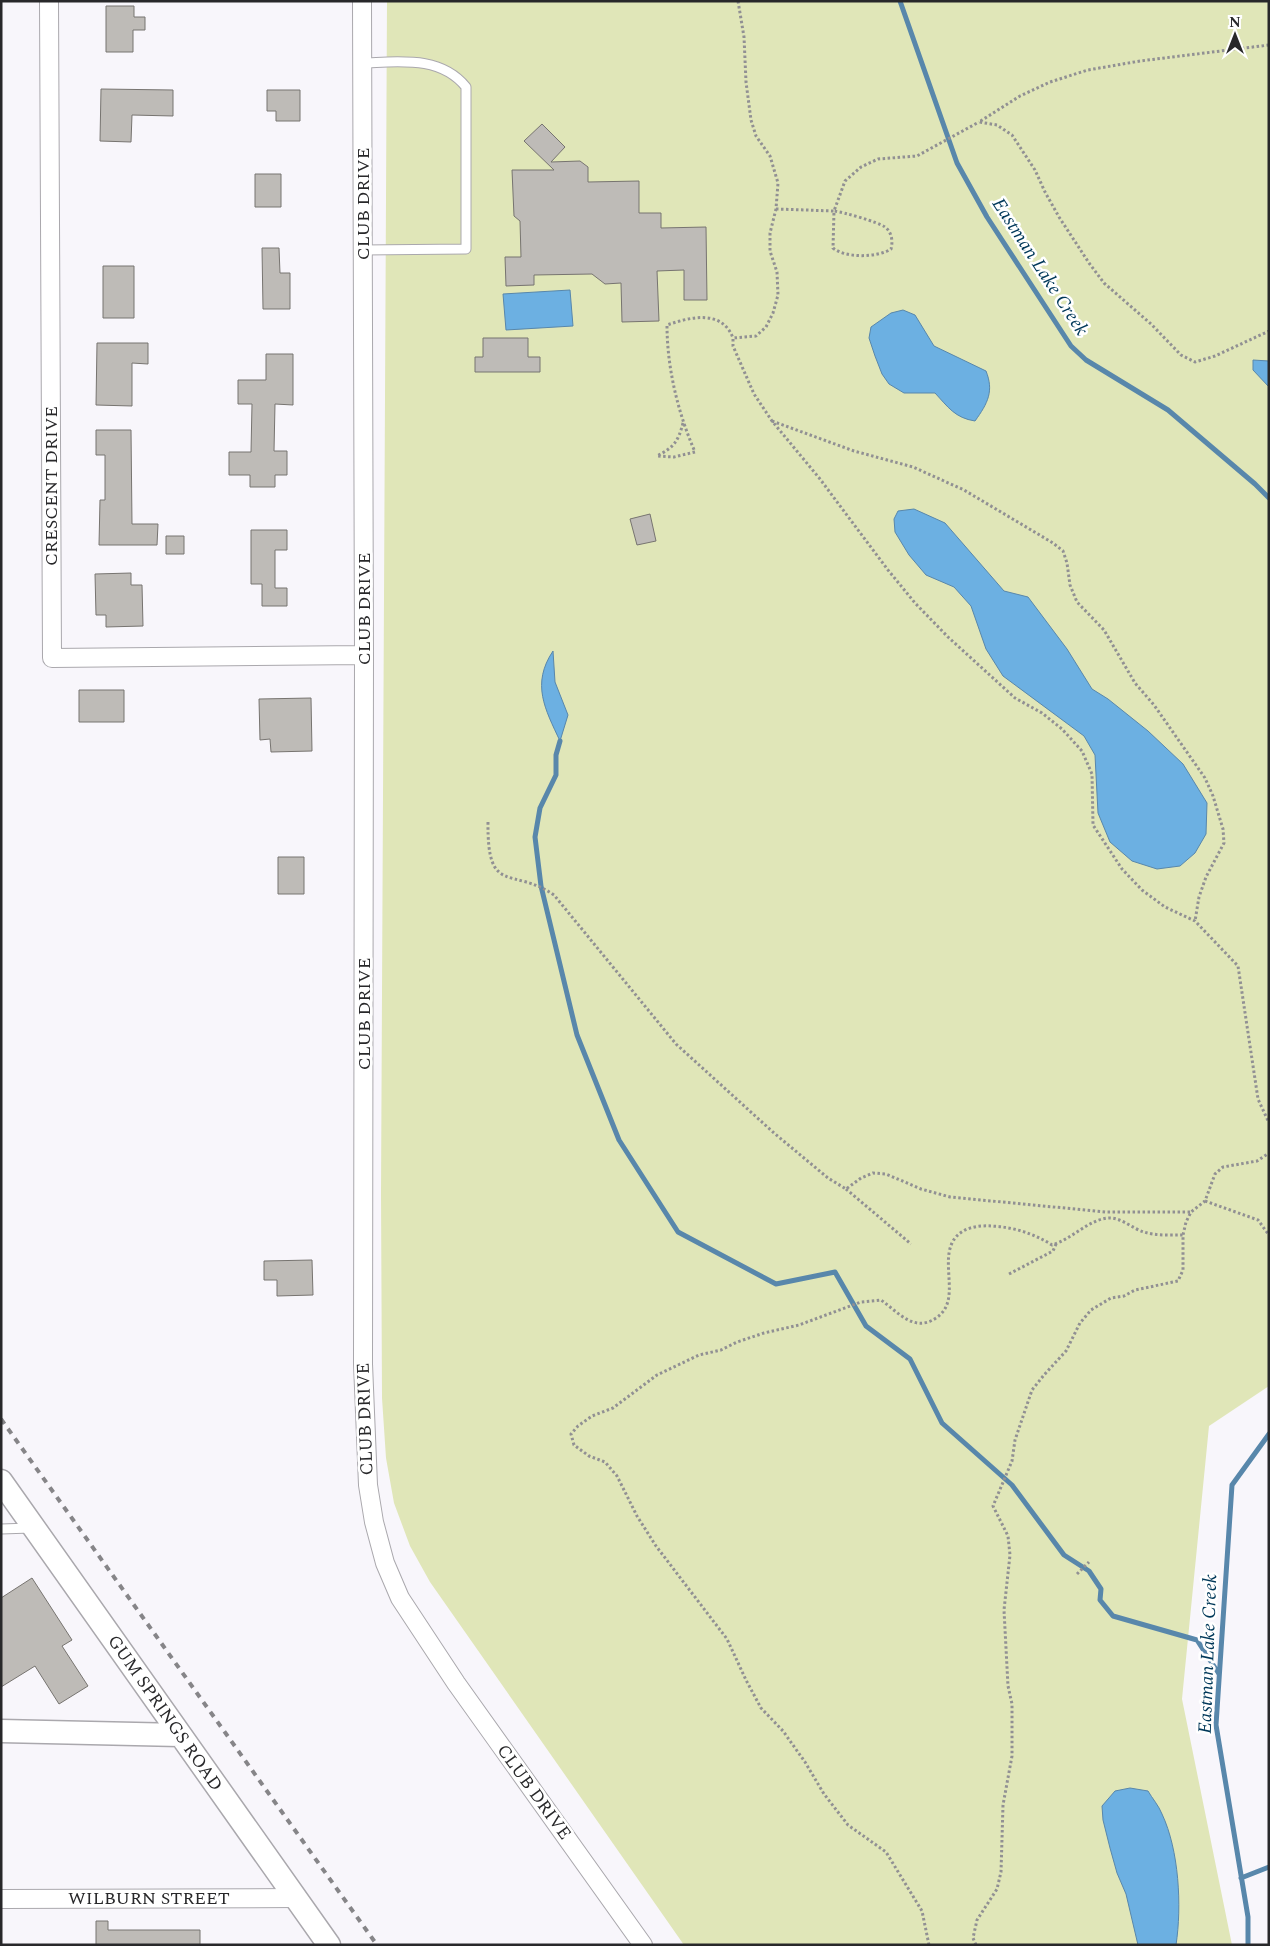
<svg xmlns="http://www.w3.org/2000/svg" width="1270" height="1946" viewBox="0 0 1270 1946" font-family="Spectral,serif">
  <rect width="100%" height="100%" fill="#f8f6fb"/>
  <!-- green -->
  <path fill="#e0e6b8" d="M387,1H1269V1386L1209,1426L1182,1699L1232,1945H684L430,1582L410,1546L394,1503L386,1458L382,1398L381,1193Z"/>
  <!-- water -->
  <path fill="#6cb0e2" stroke="#5887ab" d="M570,290L573,326L506,330L503,294Z
    M903,310L915,315L934,346L986,371C994,391 988,403 975,421C955,418 948,407 935,393H904L889,384L882,374L875,356L869,338L871,327L891,313Z
    M1253,360L1269,361V387L1253,370Z
    M914,509L945,523L1004,591L1028,597L1067,649L1092,689L1108,699L1148,731L1183,764L1207,803L1206,834L1195,853L1180,866L1157,869L1132,861L1110,842L1098,813L1095,755L1084,736L1003,676L986,649L971,606L954,587L926,575L909,555L895,532L894,519L898,511Z
    M553,651L555,682L568,715L560,741C545,709 531,684 553,651Z
    M1130,1788L1148,1791C1152,1798 1159,1806 1162,1814C1179,1850 1182,1906 1176,1945H1138L1126,1894L1117,1873L1110,1848L1103,1820L1102,1806L1115,1791Z"/>
  <g fill="none" stroke-linecap="round" stroke-linejoin="round">
    <!-- stream -->
    <path stroke="#5887ab" stroke-width="5" d="M900,1L957,163L987,217L1071,346L1086,360L1168,410L1255,484L1269,498
      M560,741L556,755V775L540,808L535,837L541,886L577,1035L619,1140L678,1232L776,1284L835,1272L866,1326L910,1359L942,1423L1012,1485L1064,1555L1089,1571L1101,1589L1100,1600L1113,1616L1197,1640L1219,1674
      M1241,1878L1269,1867
      M1248,1945V1917L1216,1725L1232,1485L1269,1434"/>
  </g>
  <!-- building -->
  <path fill="#bebbb7" stroke="#777470" d="M106,6H134V17H145V30H133V52H106Z
    M101,89L173,90V116L132,115L131,142L100,141Z
    M267,90H300V121H276V111H267Z
    M542,124L565,147L551,162L580,161L588,167V182L639,181V213H661V228L706,227L707,300H684V270L657,271L659,321L622,322L621,283L605,284L592,274L534,275V285L506,286L505,257H521L520,221L514,216L512,170H554L524,141Z
    M255,174H281V207H255Z
    M262,248H279L280,273H290V309H263Z
    M103,266H134V318H103Z
    M483,338H528V357H540V372H475V357H483Z
    M97,343H148V364L132,363V406L96,405Z
    M266,354H293V405L275,404L274,451H287V475H275V487H250V475H229V452H251L252,404H238V380H266Z
    M96,430H131L132,524H158L157,545H99L100,500H105V455H96Z
    M650,514L656,541L637,545L630,519Z
    M251,530H287V550H275V588H287V606H262V584H251Z
    M166,536H184V554H166Z
    M131,573V585H142L143,626L106,627V615H96L95,574Z
    M79,690H124V722H79Z
    M311,698L312,751L271,752L270,739L260,740L259,699Z
    M278,857H304V894H278Z
    M312,1260L313,1295L277,1296V1280H264V1261Z
    M32,1578L72,1640L62,1646L88,1686L59,1704L35,1666L1,1687V1598Z
    M96,1921H108V1930H200V1945H96Z"/>
  <g fill="none" stroke-linecap="round" stroke-linejoin="round">
    <!-- service casing -->
    <g stroke="#aaa8ad" stroke-width="11">
      <path id="service" d="M362,63C398,62 440,55 466,87V249L363,250
        M1,1529L31,1528"/>
    </g>
    <!-- minor casing -->
    <g stroke="#aaa8ad" stroke-width="20">
      <path id="minor" d="M49,1L52,658L364,655
        M362,1L364,655L363,1364L368,1485L374,1522L385,1563L400,1598L456,1683L643,1945
        M1,1899L296,1898"/>
    </g>
    <!-- tertiary casing -->
    <g stroke="#aaa8ad" stroke-width="25">
      <path id="tertiary" d="M1,1481L329,1945
        M1,1731L180,1735"/>
    </g>
    <!-- path -->
    <path stroke="#919093" stroke-width="3" stroke-dasharray="2.5 2.5" stroke-linecap="butt" d="M738,1L744,37L746,82L751,120L756,136L770,156L778,183L776,209L770,233V251L777,272L778,295L773,313L766,327L756,336L733,338V346L754,394L772,421L820,479L888,570L915,603L948,637L1015,698L1042,713L1062,729L1082,751L1092,774L1093,825L1122,869L1142,890L1165,907L1195,921L1238,966L1258,1099L1269,1123
      M1269,45L1140,61L1088,70L1050,82L1020,96L979,122L997,125L1012,135L1035,170L1045,192L1059,217L1089,263L1104,283L1151,324L1181,355L1195,362L1215,356L1269,331
      M776,209L834,211L833,248C845,258 877,258 891,249C893,242 892,232 885,227C878,222 843,212 834,211L845,181L861,167L878,159L917,156L979,122
      M772,421L854,451L913,467L964,490L1053,543L1063,551L1067,563L1070,585L1077,602L1104,630L1135,683L1154,705L1205,778L1213,796L1223,829L1224,843L1206,877L1199,897L1195,921
      M683,423C678,442 674,447 657,456L674,457L695,452C678,413 667,368 667,325C690,317 722,309 733,338
      M488,822C487,897 512,866 554,895L676,1044L774,1133L828,1178L846,1189L861,1178L873,1173L886,1174L921,1189L950,1197L1106,1212H1191
      M846,1189L911,1244
      M1205,1201L1258,1220L1269,1235
      M1009,1274L1053,1251L1056,1244
      M1077,1574L1089,1562
      M929,1945L922,1911L886,1852L848,1825L824,1794L805,1762L783,1731L761,1708L746,1680L727,1639L656,1546L637,1516L617,1476L605,1462L589,1456L574,1445L571,1434L578,1426L592,1416L613,1408L657,1375L699,1355L721,1350L737,1342L764,1333L799,1325L861,1302L881,1300C898,1312 914,1333 936,1318C961,1302 941,1266 952,1243C959,1228 977,1225 991,1226C1013,1227 1033,1233 1052,1245C1072,1239 1088,1220 1108,1218C1121,1217 1133,1229 1144,1232C1156,1236 1171,1235 1183,1235
      M976,1945L973,1938L977,1920L997,1889L1001,1872L1003,1805L1012,1756V1704L1008,1686L1004,1610L1010,1555L1008,1536L993,1506L1012,1461L1015,1440L1032,1390L1044,1375L1066,1351L1080,1323L1091,1310L1111,1298L1124,1296L1135,1290L1178,1281L1183,1270V1235L1186,1222L1191,1212L1205,1201L1215,1174L1223,1167L1257,1161L1269,1153"/>
    <!-- service -->
    <use href="#service" stroke="#fff" stroke-width="9"/>
    <!-- minor -->
    <use href="#minor" stroke="#fff" stroke-width="18"/>
    <!-- tertiary -->
    <use href="#tertiary" stroke="#fff" stroke-width="22"/>
    <!-- rail -->
    <path stroke="#868588" stroke-width="4" stroke-dasharray="6 6" stroke-linecap="butt" d="M1,1419L377,1945"/>
  </g>
  <g text-anchor="middle" dominant-baseline="central" stroke-width="5" stroke-linejoin="round" paint-order="stroke">
    <!-- street labels -->
    <g font-size="18" fill="#28282a" stroke="#fff">
      <text transform="translate(363 204) rotate(-90)">CLUB DRIVE</text>
      <text transform="translate(51 486) rotate(-90)">CRESCENT DRIVE</text>
      <text transform="translate(364 609) rotate(-90)">CLUB DRIVE</text>
      <text transform="translate(364 1014) rotate(-90)">CLUB DRIVE</text>
      <text transform="translate(365 1419) rotate(-92)">CLUB DRIVE</text>
      <text transform="translate(165 1713) rotate(55)">GUM SPRINGS ROAD</text>
      <text transform="translate(534 1792) rotate(54)">CLUB DRIVE</text>
      <text x="149" y="1898">WILBURN STREET</text>
    </g>
    <!-- water labels -->
    <g font-size="19" font-style="italic" fill="#003859" stroke="#fff">
      <text transform="translate(1040 267) rotate(57)">Eastman Lake Creek</text>
      <text transform="translate(1208 1654) rotate(-88)">Eastman Lake Creek</text>
    </g>
  </g>
  <!-- border -->
  <rect width="1270" height="1946" fill="none" stroke="#28282a" stroke-width="5"/>
  <!-- north arrow -->
  <g transform="translate(1235 35)" stroke="#ffffff" stroke-width="4" paint-order="stroke">
  <path d="M0-4L9 19L0 12L-9 19Z" fill="#28282a"/>
  <text y="-8" font-size="14" font-weight="bold" text-anchor="middle" fill="#28282a">N</text>
  </g>
</svg>
